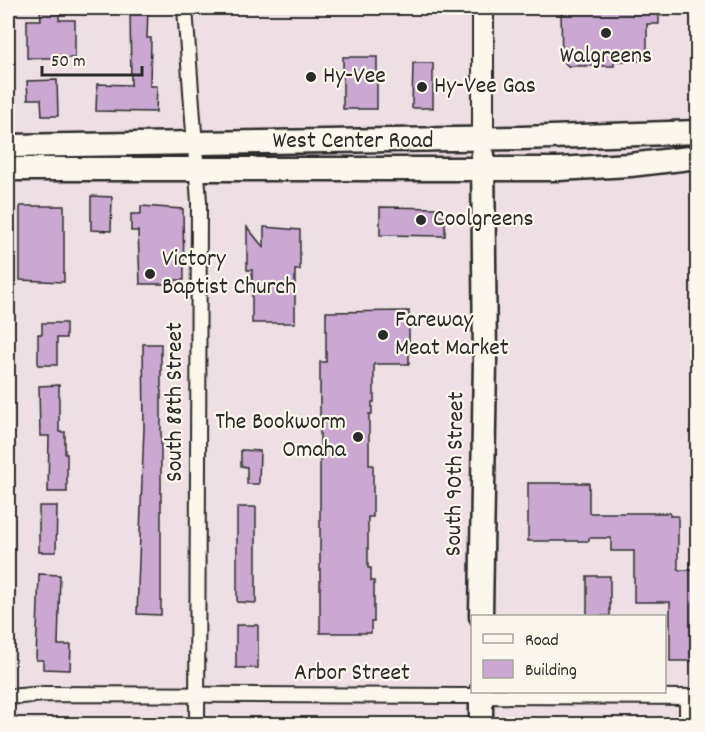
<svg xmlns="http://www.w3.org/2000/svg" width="705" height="732" viewBox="0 0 705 732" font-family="Dekko,sans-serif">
  <rect width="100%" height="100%" fill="#eddfe4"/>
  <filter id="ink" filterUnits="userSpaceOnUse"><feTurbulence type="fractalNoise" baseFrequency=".0167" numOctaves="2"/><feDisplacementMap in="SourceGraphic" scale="12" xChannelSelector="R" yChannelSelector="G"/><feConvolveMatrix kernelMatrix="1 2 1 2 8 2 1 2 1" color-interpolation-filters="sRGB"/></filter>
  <g filter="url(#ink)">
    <!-- building -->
    <path fill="#cba8d2" stroke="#2b2b2b" stroke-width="1.5" d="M40,8H59V20H75V58H27V20H41Z
      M130,8H148L147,38H151L150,86H157L156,112L96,111L97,84L131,85Z
      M565,8H659V24H647V61H614V66H568L562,60L561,13H565Z
      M343,57H377V109H343Z
      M413,63H433V108H412Z
      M57,80L58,116H42L41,99H28L27,81Z
      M91,196L112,197L111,231L91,230Z
      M20,206H64V282L20,280Z
      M141,206L183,209L184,280H175V284H140L138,231H131V214H141Z
      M380,207L436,208L435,215L445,216V236L380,235Z
      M247,227L264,248V227L300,230V270H295V323H252V270H247Z
      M409,311V364H374V402H372V414H369V465H373V517H368V568H371V581H374V622H371V633H320V362H326V312Z
      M42,323H66V338H57V365H38V334H42Z
      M143,344H161V615L137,614L144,427Z
      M59,385V432H65V454H67V492H48L49,436H40L39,386Z
      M241,450L260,451L259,484H247V467L241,466Z
      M528,483H589V513H670V516H678V570H698V661H670V602H634V551H611V538H589V541H528Z
      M39,506H57L56,552H39Z
      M237,507H256V603L237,602Z
      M39,574L60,575L58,645H71L70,670L43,669V660H36Z
      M587,576H610V616H587Z
      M236,625H258V668H236Z"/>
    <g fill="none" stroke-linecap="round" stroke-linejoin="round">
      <!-- minor casing -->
      <g stroke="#2b2b2b" stroke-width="18">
        <path id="minor" d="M185,8L199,202L197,724
          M8,697L45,694L698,697
          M687,724V698"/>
      </g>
      <!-- secondary casing -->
      <g stroke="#2b2b2b" stroke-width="24">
        <path id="secondary" d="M483,138V8"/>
      </g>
      <!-- primary casing -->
      <g stroke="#2b2b2b" stroke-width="27">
        <path id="primary" d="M8,146L521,138L698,132
          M8,169H558L630,165L698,157
          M481,616L485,360L483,155
          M481,724V692"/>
      </g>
      <!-- minor -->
      <use href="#minor" stroke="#fbf7ec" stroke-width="14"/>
      <!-- secondary -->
      <use href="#secondary" stroke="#fbf7ec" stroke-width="20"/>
      <!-- primary -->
      <use href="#primary" stroke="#fbf7ec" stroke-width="22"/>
    </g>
  </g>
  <!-- markers -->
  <g fill="#2b2b2b" stroke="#fbf7ec" stroke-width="2">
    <circle cx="606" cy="33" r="6"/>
    <circle cx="311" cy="77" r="6"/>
    <circle cx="422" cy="87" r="6"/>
    <circle cx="421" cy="220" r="6"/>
    <circle cx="150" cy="274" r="6"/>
    <circle cx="383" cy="335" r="6"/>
    <circle cx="358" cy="437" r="6"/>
  </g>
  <g text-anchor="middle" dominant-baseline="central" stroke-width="4.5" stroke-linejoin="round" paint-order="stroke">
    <!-- poi labels -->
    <g font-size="24" fill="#2b2b2b" stroke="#fbf7ec" text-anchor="start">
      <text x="606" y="57" text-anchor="middle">Walgreens</text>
      <text x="323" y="77">Hy-Vee</text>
      <text x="434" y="87">Hy-Vee Gas</text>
      <text x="433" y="220">Coolgreens</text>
      <text x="162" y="260">Victory<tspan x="162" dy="28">Baptist Church</tspan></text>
      <text x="395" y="321">Fareway<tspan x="395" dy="28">Meat Market</tspan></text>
      <text x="346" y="423" text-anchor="end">The Bookworm<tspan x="346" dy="28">Omaha</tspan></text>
    </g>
    <!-- street labels -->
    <g font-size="24" fill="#2b2b2b" stroke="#fbf7ec">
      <text x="353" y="142">West Center Road</text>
      <text transform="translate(176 402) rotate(-90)">South 88th Street</text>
      <text transform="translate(456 474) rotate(-89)">South 90th Street</text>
      <text x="352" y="674">Arbor Street</text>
    </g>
  </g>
  <!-- margin -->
  <rect width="705" height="732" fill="none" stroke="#fbf7ec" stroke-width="30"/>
  <rect x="15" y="15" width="675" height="702" fill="none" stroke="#2b2b2b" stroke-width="2" filter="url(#ink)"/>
  <!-- legend -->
  <rect x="471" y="615" width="195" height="78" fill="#fbf7ec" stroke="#a8a59f" stroke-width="1.5"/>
  <rect x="483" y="634" width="30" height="9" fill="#fbf7ec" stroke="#a8a59f" stroke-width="1.5"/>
  <text x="525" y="645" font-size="18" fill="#2b2b2b">Road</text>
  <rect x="483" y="660" width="30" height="18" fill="#cba8d2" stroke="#a8a59f" stroke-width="1.5"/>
  <text x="525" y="675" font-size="18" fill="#2b2b2b">Building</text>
  <!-- scale -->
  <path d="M42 66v9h100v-9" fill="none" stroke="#2b2b2b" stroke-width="3"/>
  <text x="51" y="66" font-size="18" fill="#2b2b2b" stroke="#fbf7ec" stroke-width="4.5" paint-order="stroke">50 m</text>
</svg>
